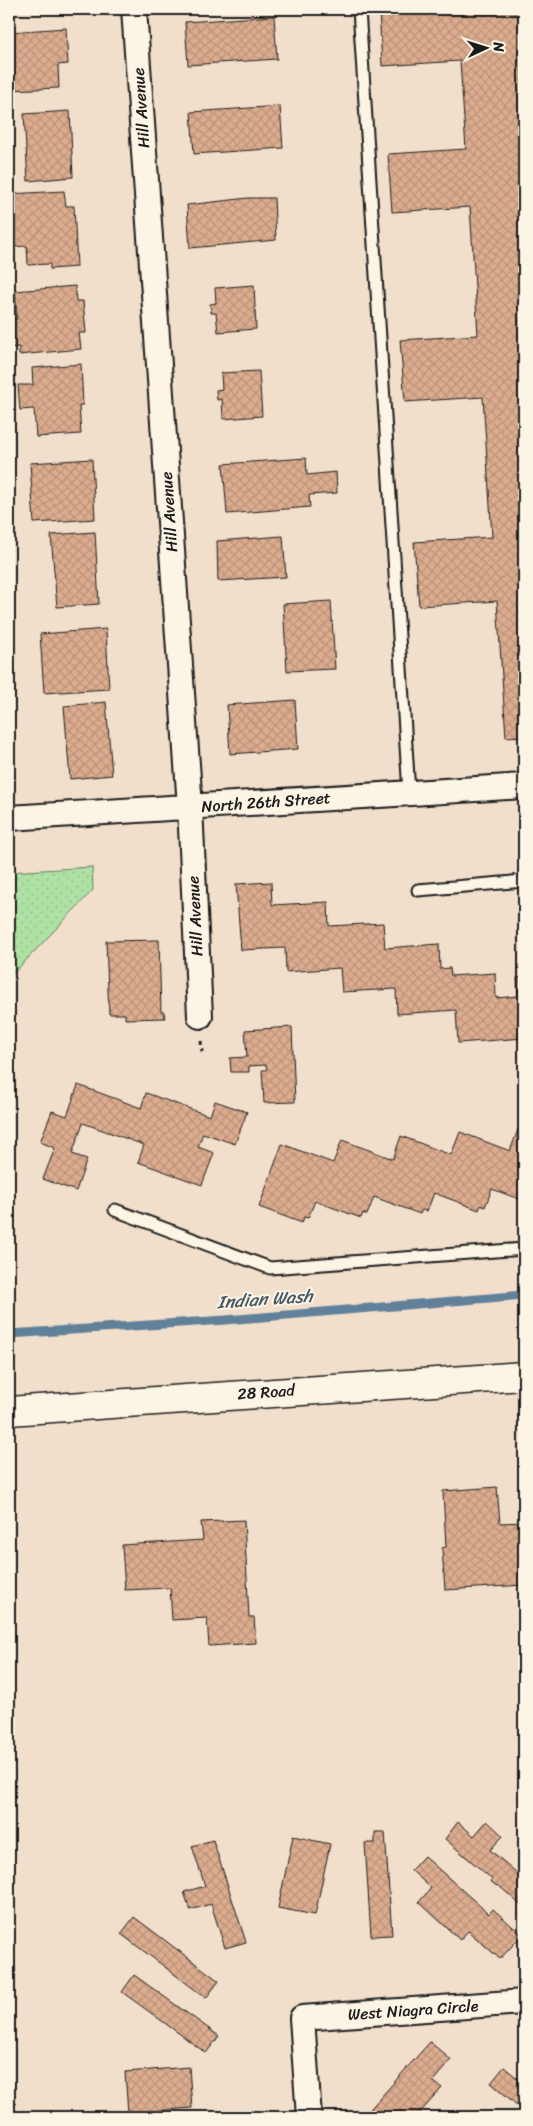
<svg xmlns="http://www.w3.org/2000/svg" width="533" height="2126" viewBox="0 0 533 2126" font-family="Sriracha,sans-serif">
  <defs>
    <pattern id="green-dots" width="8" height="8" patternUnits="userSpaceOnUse" patternTransform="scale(1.25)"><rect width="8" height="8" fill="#ade2a4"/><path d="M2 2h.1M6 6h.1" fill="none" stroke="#94c18d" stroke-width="1.8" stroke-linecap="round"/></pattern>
    <pattern id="building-cross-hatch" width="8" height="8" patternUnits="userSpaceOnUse" patternTransform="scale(1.25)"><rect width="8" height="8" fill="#dcac8e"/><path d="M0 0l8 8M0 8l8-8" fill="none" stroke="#bc937a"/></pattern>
  </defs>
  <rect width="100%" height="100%" fill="#f2dfcb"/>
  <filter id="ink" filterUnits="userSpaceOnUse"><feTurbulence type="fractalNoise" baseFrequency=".02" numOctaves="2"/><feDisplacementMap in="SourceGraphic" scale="10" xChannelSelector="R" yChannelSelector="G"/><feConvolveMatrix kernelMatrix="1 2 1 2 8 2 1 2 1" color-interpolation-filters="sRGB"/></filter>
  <g filter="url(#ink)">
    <!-- green -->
    <path fill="url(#green-dots)" stroke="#647f60" d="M92,867L93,890L9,978V872Z"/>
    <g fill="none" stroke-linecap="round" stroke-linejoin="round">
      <!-- stream -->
      <path stroke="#618199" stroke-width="9" d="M9,1334L226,1320L524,1295"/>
    </g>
    <!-- building -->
    <path fill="url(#building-cross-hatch)" stroke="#1c1c1c" d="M379,9H521L524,63V736L506,737L497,601L419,606L414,542L492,537L483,397L405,402L400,340L478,335L470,207L392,212L388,154L466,149L460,61L382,66Z
      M274,16L277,59L188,65L185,22Z
      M66,28L68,64L58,65L59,88L9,90V32Z
      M280,106L283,148L194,154L191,112Z
      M70,111L73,177L28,181L24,114Z
      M64,191L66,206H74L77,267L50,269V264L28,265L27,246L9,247V194Z
      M248,198H274L276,240L190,248L187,205Z
      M254,285L256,329L218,332L216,313H211L210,304L216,303L215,288Z
      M75,286L76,301H83L86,333H79L81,349L19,355V347L9,348V320L17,319L15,291Z
      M81,364L83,405H79L81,434L36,437L34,409L20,410L18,385H33L32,368Z
      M259,371L262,416L223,419L222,399L217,400L216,390L222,389L221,373Z
      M306,458L307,475L336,472L337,493L309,495L310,507L227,514L223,464Z
      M92,459L95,519L34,523L30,463Z
      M95,532L99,604L57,607L51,535Z
      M283,536L286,577L218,581L217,541Z
      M331,601L335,669L287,671L283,604Z
      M106,629L109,689L44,693L40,634Z
      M295,700L298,749L230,754L227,705Z
      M106,702L112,775L70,779L64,706Z
      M271,882L272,905L328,902L329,926L383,923L385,948L439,944L440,969L450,968L451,976L495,973L496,998L518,996L517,978L522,977L521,971H524V1038L458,1043L456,1010L397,1014L396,989L342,992L340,968L286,972L285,948L241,950L236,884Z
      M159,940L161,1012H164L165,1018L125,1019V1014H109L106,941Z
      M292,1027L295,1102L264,1103L262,1070H267L266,1065L249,1066V1072H231L230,1058L247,1057L245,1030Z
      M78,1085L141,1108L146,1093L210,1116L215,1101L247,1112L235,1144L203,1133L198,1147L214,1153L202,1185L138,1162L144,1145L83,1123L72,1154L87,1159L76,1191L43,1179L55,1148L40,1142L52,1111L67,1116Z
      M519,1127L524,1129V1201L492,1189L485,1207L481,1205L479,1210L434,1193L427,1211L422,1210L420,1214L374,1197L367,1215L363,1213L361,1218L315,1201L308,1218L304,1217L302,1223L259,1207L282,1144L333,1163L342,1140L393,1159L401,1136L451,1155L460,1132L510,1151Z
      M497,1487L500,1523L524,1522V1585L445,1590L442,1548L446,1547L443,1491Z
      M244,1520L249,1617H254L256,1643L209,1646L207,1618L172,1620L170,1588L125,1590L122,1545L203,1540L201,1522Z
      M487,1821L503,1836L490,1850L524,1879V1908L498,1885L497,1886L490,1881L492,1879L445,1839L458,1822L474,1836Z
      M375,1832H385L392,1935L371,1936L365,1843H375Z
      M293,1836L330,1844L315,1915L278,1908Z
      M213,1840L246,1942L225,1948L211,1904L190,1910L184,1892L205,1886L192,1846Z
      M424,1856L489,1914L493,1909L522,1935L500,1959L468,1931L460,1940L419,1902L431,1888L411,1870Z
      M134,1917L219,1981L206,1998L121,1934Z
      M134,1975L219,2036L206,2053L122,1992Z
      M430,2042L451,2060L433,2081L442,2088L416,2117H365L364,2116Z
      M189,2067L192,2108L128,2113L125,2072Z
      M504,2067L522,2082L524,2080V2111L491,2083Z"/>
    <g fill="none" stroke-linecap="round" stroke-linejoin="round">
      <!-- service casing -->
      <g stroke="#1c1c1c" stroke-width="15">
        <path id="service" d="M359,9L409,793
          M418,890L524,881
          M115,1210L270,1268L524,1249"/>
      </g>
      <!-- minor casing -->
      <g stroke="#1c1c1c" stroke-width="28">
        <path id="minor" d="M134,9L190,807L200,1016
          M9,818L524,786
          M309,2117L302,2018L524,2002"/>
      </g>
      <!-- secondary casing -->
      <g stroke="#1c1c1c" stroke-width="31">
        <path id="secondary" d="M9,1411L524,1376"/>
      </g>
      <!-- path -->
      <path stroke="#1c1c1c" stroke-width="3" stroke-dasharray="4 4" stroke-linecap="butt" d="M201,1041L202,1052"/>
      <!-- service -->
      <use href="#service" stroke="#fcf5e5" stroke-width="11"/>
      <!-- minor -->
      <use href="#minor" stroke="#fcf5e5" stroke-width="24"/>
      <!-- secondary -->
      <use href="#secondary" stroke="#fcf5e5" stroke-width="28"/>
    </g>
  </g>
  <g text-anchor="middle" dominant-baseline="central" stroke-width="4" stroke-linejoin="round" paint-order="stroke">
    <!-- street labels -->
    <g font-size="16" fill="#1c1c1c" stroke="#fcf5e5">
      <text transform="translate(141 108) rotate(-94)">Hill Avenue</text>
      <text transform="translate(169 512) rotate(-94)">Hill Avenue</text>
      <text transform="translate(266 802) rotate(-4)">North 26th Street</text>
      <text transform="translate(195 916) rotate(-93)">Hill Avenue</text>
      <text transform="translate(266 1392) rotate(-4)">28 Road</text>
      <text transform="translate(413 2010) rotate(-4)">West Niagra Circle</text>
    </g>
    <!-- water labels -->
    <g font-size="18" font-style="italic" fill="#445765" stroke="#fcf5e5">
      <text transform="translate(265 1299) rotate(-4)">Indian Wash</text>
    </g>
  </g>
  <!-- margin -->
  <rect width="533" height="2126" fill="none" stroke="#fcf5e5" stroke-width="30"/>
  <rect x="15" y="15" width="503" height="2096" fill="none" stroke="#1c1c1c" stroke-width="2" filter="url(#ink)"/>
  <!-- north arrow -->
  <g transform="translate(486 48) rotate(86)" stroke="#fcf5e5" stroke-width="4" paint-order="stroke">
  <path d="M0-4L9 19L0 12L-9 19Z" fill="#1c1c1c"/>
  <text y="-8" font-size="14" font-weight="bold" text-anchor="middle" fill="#1c1c1c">N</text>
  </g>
</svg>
